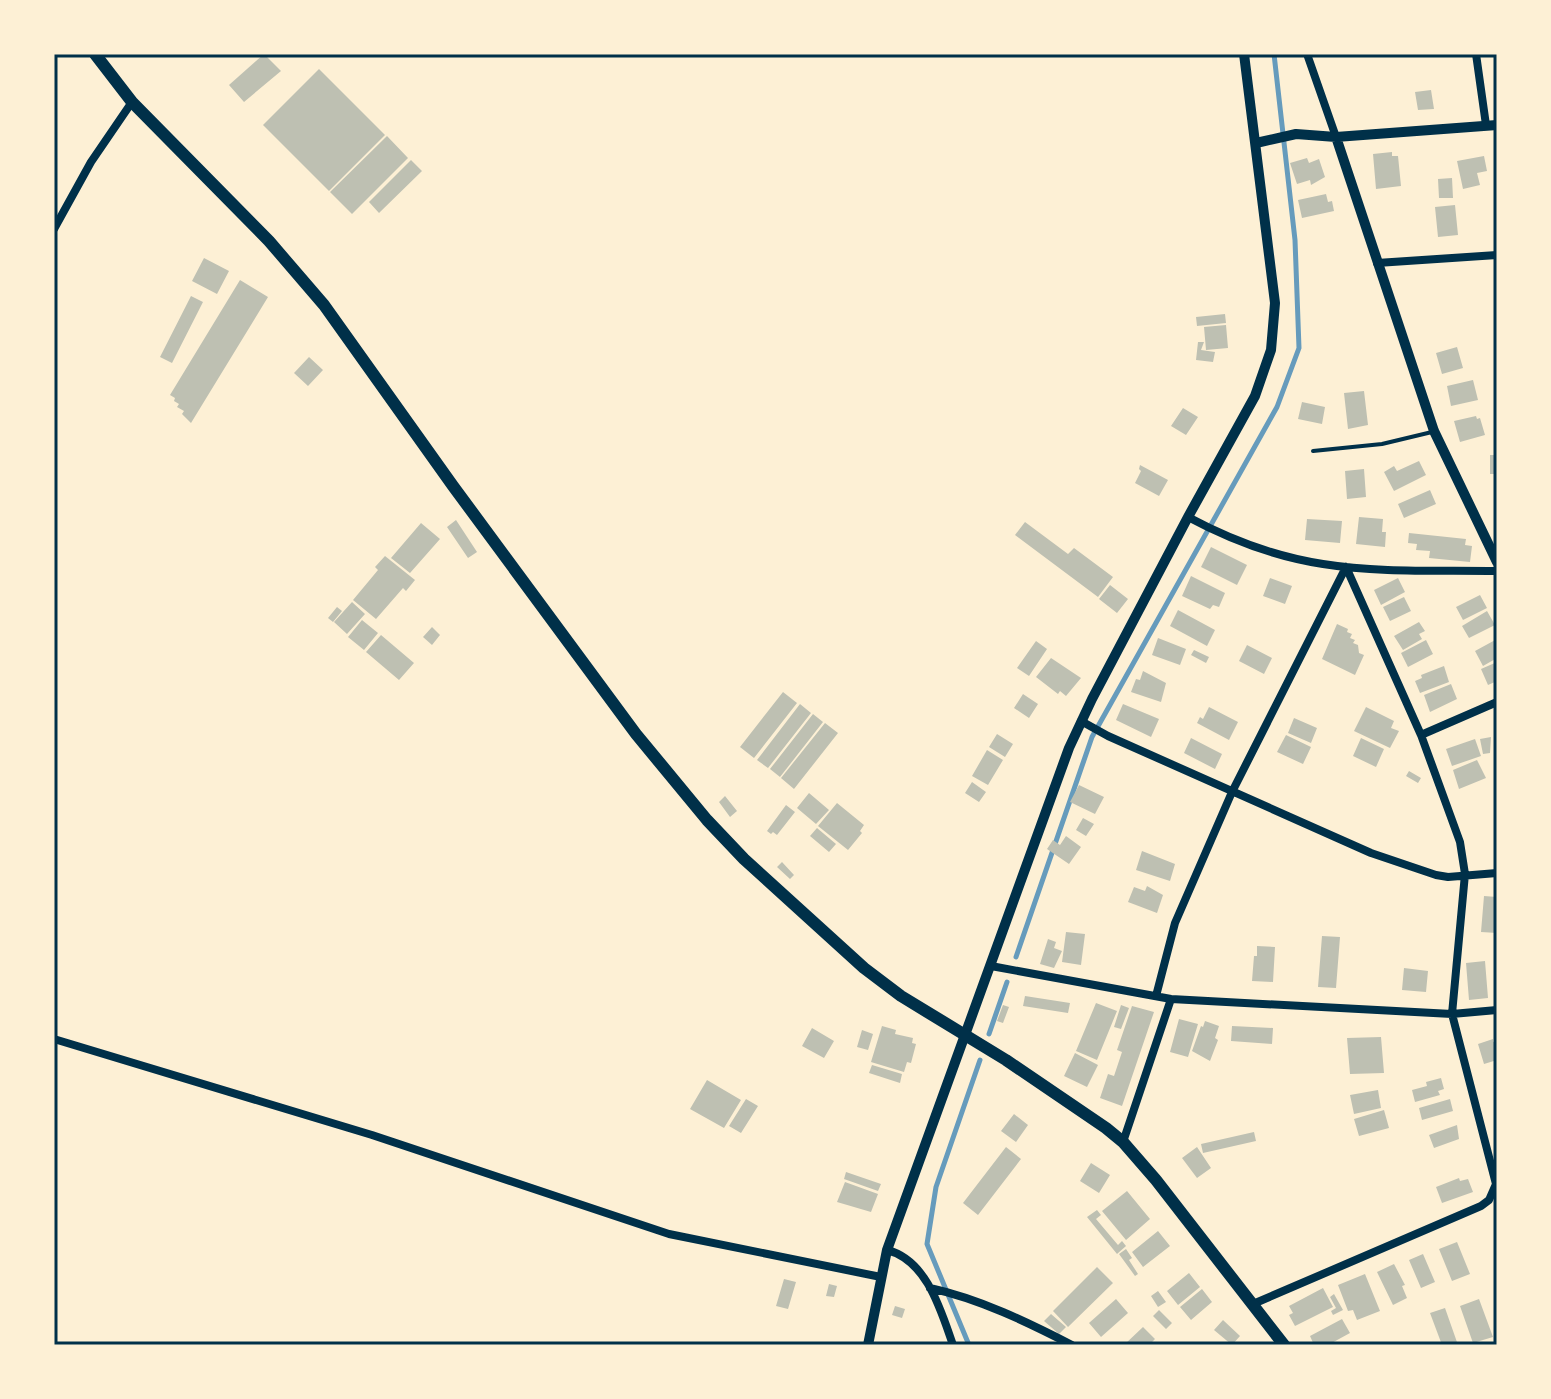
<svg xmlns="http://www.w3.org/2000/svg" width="1551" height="1399" viewBox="0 0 1551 1399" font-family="Barlow,sans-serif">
  <rect width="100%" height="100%" fill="#fdf0d5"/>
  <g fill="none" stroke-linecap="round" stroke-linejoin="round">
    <!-- stream -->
    <path stroke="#669bbc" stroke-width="5" d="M1016,957L1092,737L1277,407L1299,348L1295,240L1274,54
      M989,1034L1007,982
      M969,1345L927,1244L936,1187L980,1060"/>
  </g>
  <!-- building -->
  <path fill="#bec0b2" d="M264,54L281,71L244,102L229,85Z
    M319,69L385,135L329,191L263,125Z
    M1431,90L1434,109L1418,110L1415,92Z
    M387,136L408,158L352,214L330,192Z
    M1392,152V156H1398L1401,186L1376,189L1373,154Z
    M1484,156L1487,171L1477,173L1480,185L1463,189L1457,161Z
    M1307,158L1309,163L1319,159L1325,177L1311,185L1310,180L1297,184L1290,163Z
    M411,160L422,171L379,213L369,202Z
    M1452,178L1453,198H1439L1438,179Z
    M1326,194L1328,202L1332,201L1334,211L1302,218L1298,200Z
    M1455,205L1458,235L1438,237L1435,207Z
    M204,258L229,271L217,294L192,281Z
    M240,280L268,297L191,423L182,414L184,411L177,407L179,404L174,401L175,398L170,395Z
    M191,296L203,302L172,363L160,357Z
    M1225,314L1226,323L1197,326L1196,317Z
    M1226,325L1228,348L1206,350L1204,327Z
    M1198,342H1204L1201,350L1215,352L1213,362L1196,360Z
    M1457,347L1463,368L1442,374L1436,353Z
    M309,357L323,370L308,386L294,373Z
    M1473,380L1478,400L1451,406L1447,386Z
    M1364,391L1368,425L1348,429L1344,393Z
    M1302,402L1325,407L1322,424L1298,419Z
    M1183,408L1198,417L1186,435L1171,426Z
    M1476,416L1477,419L1480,418L1485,435L1460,442L1454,421Z
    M1490,455H1497V474H1490Z
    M1419,461L1426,475L1394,491L1384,472L1394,466L1397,471Z
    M1140,465L1168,480L1159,496L1135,483L1141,471L1139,469Z
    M1364,469L1366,497L1347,499L1345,471Z
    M1430,490L1436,504L1404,518L1398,504Z
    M1359,517L1383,519L1382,532H1386L1385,547L1356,544Z
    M1307,519L1342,521L1340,543L1305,540Z
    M456,520L477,552L468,558L447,527Z
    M1025,522L1068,554L1074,548L1113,577L1098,597L1015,535Z
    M421,523L440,539L410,573L391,558Z
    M1409,533L1466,539L1465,545L1472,546L1470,562L1429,558L1430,551L1416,550L1417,544L1408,543Z
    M1211,547L1247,565L1237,585L1201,567Z
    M385,556L415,580L406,591L403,588L376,619L353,600L378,570L375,567Z
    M1191,576L1225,593L1219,607L1213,605L1210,609L1182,596Z
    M1270,578L1292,586L1285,604L1263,596Z
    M1398,578L1405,592L1381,605L1374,590Z
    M1110,585L1128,599L1117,613L1099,599Z
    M1480,595L1487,608L1463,620L1456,607Z
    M1404,597L1411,611L1390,621L1383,607Z
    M352,602L365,614L347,634L334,622Z
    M337,607L342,611L333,622L328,618Z
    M1178,610L1215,630L1207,646L1170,626Z
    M1487,611L1495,625L1469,638L1462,626Z
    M362,620L378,633L364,650L348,637Z
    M1419,622L1425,631L1419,634L1422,639L1403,650L1394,636Z
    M1337,624L1348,629L1347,632L1352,634L1350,638L1355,640L1353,643L1358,645L1359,653L1364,655L1355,675L1322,659Z
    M432,627L440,635L432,645L423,637Z
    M381,635L414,663L399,680L366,652Z
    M1158,638L1186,649L1180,665L1152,655Z
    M1497,639V658L1483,666L1475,651Z
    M1426,640L1433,654L1408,667L1401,653Z
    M1036,641L1047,649L1029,676L1017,668Z
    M1247,645L1272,658L1264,674L1239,661Z
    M1194,650L1209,657L1206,663L1191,655Z
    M1051,658L1081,678L1066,696L1060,691L1058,694L1036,677Z
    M1497,662V681L1488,685L1481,669Z
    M1444,666L1449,682L1420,693L1415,681L1422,678L1421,675Z
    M1143,671L1166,683L1161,702L1131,692L1136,679L1140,680Z
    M1451,684L1457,699L1430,712L1424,695Z
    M783,692L797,703L754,758L740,747Z
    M1023,694L1038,704L1029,718L1014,708Z
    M800,704L811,713L768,768L757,760Z
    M1123,704L1159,719L1151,737L1116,720Z
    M1209,707L1238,722L1229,740L1197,723L1200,717L1203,719Z
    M1366,707L1394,721L1391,728L1399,731L1390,748L1354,731Z
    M813,714L823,722L780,777L770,769Z
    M1294,718L1317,728L1311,743L1288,733Z
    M825,723L838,733L794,789L781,778Z
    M997,734L1013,744L1005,757L989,747Z
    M1286,735L1311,747L1303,764L1277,752Z
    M1491,737L1490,753L1483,754L1480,739Z
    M1191,738L1222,754L1215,769L1184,753Z
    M1361,738L1384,749L1376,767L1353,756Z
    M1475,739L1481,756L1452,766L1446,749Z
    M987,750L1003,760L988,785L972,776Z
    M1477,760L1486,778L1459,789L1453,770Z
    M1409,771L1421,778L1418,783L1406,776Z
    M972,782L986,792L979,802L965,793Z
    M1079,785L1104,797L1095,814L1070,802Z
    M809,793L829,810L816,824L797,808Z
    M725,796L737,811L730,817L719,802Z
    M837,803L864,825L860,831L862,833L848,850L818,826Z
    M786,805L795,812L777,835L773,832L771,834L767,831Z
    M1083,818L1094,824L1086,836L1076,830Z
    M817,828L836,844L829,852L810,836Z
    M1066,836L1081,847L1069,864L1047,849L1053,840L1060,845Z
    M1142,851L1175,864L1170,881L1136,870Z
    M782,862L794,875L790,879L777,867Z
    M1147,886L1163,895L1157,913L1128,902L1134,887L1145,891Z
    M1484,896L1497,897V933L1481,932Z
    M1066,932L1085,934L1081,965L1062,962Z
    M1322,936L1340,937L1336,988L1318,987Z
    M1048,939L1056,942L1054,948L1062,951L1054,968L1040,964Z
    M1257,946L1275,947L1273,982L1252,981L1254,956H1257Z
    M1485,961L1488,998L1469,1000L1466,963Z
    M1404,968L1428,971L1426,992L1402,990Z
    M1025,996L1070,1003L1068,1013L1023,1006Z
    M1096,1003L1117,1011L1097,1060L1076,1051Z
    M1003,1005L1009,1007L1003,1023L997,1021Z
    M1121,1005L1129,1008L1121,1029L1114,1027Z
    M1132,1006L1154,1012L1122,1106L1100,1098L1108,1074L1114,1076L1122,1052L1117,1050Z
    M1179,1019L1198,1024L1188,1057L1170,1052Z
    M1205,1021L1219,1026L1215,1038L1218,1040L1210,1061L1192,1051L1201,1026L1203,1027Z
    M882,1026L896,1030L895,1034L913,1038L912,1043L916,1044L911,1063L907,1062L904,1072L871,1062Z
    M1232,1026L1273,1028L1272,1044L1231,1041Z
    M812,1028L834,1041L824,1058L802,1046Z
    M862,1030L873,1034L868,1050L857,1047Z
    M1381,1037L1384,1073L1350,1074L1347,1038Z
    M1493,1039V1042L1497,1041V1060L1484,1064L1478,1044Z
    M1075,1053L1098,1065L1087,1087L1064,1076Z
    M872,1065L902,1074L900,1083L869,1073Z
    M1441,1078L1444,1089L1438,1091L1440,1095L1415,1102L1412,1090L1427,1086L1426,1082Z
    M707,1080L741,1100L724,1128L690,1109Z
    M1378,1090L1381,1108L1354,1114L1350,1095Z
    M746,1099L758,1106L741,1133L729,1126Z
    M1450,1099L1453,1111L1422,1120L1419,1108Z
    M1384,1110L1389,1128L1359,1136L1354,1119Z
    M1014,1114L1028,1125L1016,1142L1001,1131Z
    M1457,1125L1459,1139L1434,1148L1429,1135Z
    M1254,1132L1256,1141L1203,1153L1201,1144Z
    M1006,1147L1021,1159L978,1215L963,1203Z
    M1197,1147L1211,1168L1197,1178L1182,1158Z
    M1091,1163L1110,1175L1099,1193L1080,1181Z
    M846,1172L881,1184L878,1191L844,1179Z
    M1459,1178L1460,1181L1468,1179L1473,1192L1442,1203L1436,1187Z
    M845,1182L878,1194L871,1212L837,1202Z
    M1127,1191L1150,1219L1126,1240L1102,1211Z
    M1097,1210L1101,1215L1096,1219L1118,1245L1122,1241L1126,1246L1117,1254L1087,1217Z
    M1158,1231L1170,1246L1143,1267L1132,1252Z
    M1457,1242L1470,1274L1452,1281L1439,1249Z
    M1126,1249L1132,1258L1129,1260L1138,1274L1135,1276L1119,1254Z
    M1423,1254L1435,1282L1421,1288L1409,1260Z
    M1394,1264L1405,1285L1402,1286L1407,1298L1393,1305L1377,1272Z
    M1097,1267L1113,1283L1068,1327L1053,1311Z
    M1189,1273L1200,1287L1178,1305L1167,1291Z
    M1365,1274L1380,1311L1357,1320L1353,1310L1348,1311L1338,1285Z
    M784,1279L796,1282L788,1309L776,1306Z
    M829,1284L837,1286L834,1297L826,1296Z
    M1323,1288L1333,1307L1295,1326L1289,1315L1293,1313L1289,1306Z
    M1202,1289L1212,1302L1191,1320L1180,1307Z
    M1158,1291L1166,1302L1158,1307L1151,1296Z
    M1334,1294L1343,1310L1333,1315L1331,1311L1336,1308L1330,1297Z
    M1116,1299L1128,1313L1101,1337L1089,1323Z
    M1479,1299L1493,1337L1473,1343L1460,1306Z
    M895,1306L905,1309L902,1318L892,1315Z
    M1445,1308L1458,1345H1442L1430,1313Z
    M1159,1310L1172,1323L1166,1329L1153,1316Z
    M1051,1314L1066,1327L1059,1334L1044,1321Z
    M1342,1319L1350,1333L1328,1345H1314L1310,1336Z
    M1223,1320L1240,1336L1232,1345L1214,1330Z
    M1143,1327L1155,1339L1149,1345H1124Z"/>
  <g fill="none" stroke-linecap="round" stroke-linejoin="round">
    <!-- service -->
    <path stroke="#003049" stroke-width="4" d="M1313,451L1382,444L1432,432"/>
    <!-- minor -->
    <path stroke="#003049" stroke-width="8" d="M1307,54L1336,137
      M1476,54L1486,125
      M54,229L91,162L132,102
      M1377,263L1497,255
      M1188,517C1229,539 1277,557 1323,564C1379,573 1440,570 1497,571
      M1081,721L1108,736L1371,853L1436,875L1448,877L1497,873
      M1421,735L1497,702
      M991,966L1171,999L1452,1014L1497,1010
      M1156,996L1175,923L1232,792L1346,567
      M54,1039L372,1135L669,1234L881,1277
      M1123,1142L1171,999
      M887,1250C927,1260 941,1311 953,1345
      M930,1288C980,1299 1027,1322 1072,1345
      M1253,1304L1481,1206L1489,1200L1496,1184L1452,1014L1465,874L1460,842L1421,735L1346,567"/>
    <!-- tertiary -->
    <path stroke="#003049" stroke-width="10" d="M1336,137L1434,431L1497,562
      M1256,143L1296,134L1336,137L1497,125
      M868,1345L887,1250L1069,748L1092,699L1188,517L1255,396L1271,350L1275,303L1244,54"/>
    <!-- secondary -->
    <path stroke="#003049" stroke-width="12" d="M95,54L132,102L269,241L324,305L453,486L636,734L707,820L744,859L864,968L901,996L1006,1060L1106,1128L1123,1142L1156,1180L1284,1345"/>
  </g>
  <!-- border -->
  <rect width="1551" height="1399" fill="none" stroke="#fdf0d5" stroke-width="112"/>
  <rect x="56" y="56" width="1439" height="1287" fill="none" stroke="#003049" stroke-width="3"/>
</svg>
